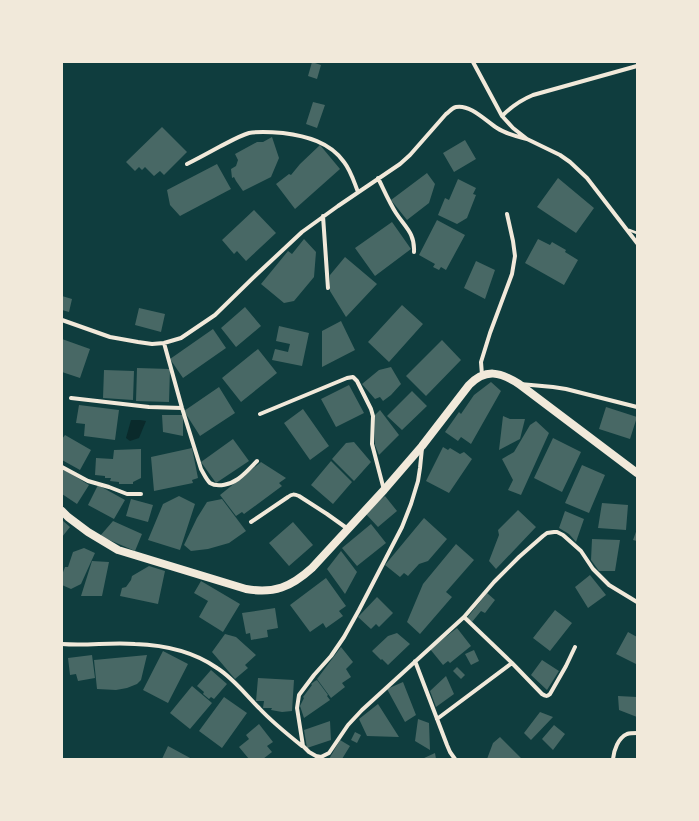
<svg xmlns="http://www.w3.org/2000/svg" width="699" height="821" viewBox="0 0 699 821" font-family="Mulish,sans-serif">
  <rect width="100%" height="100%" fill="#0f3d3e"/>
  <!-- water -->
  <path fill="#0a2a2b" d="M131,420H140L146,421L139,438L130,441L126,438Z"/>
  <!-- building -->
  <path fill="#486865" d="M312,62L321,65L317,79L308,76Z
    M313,102L325,105L317,128L306,124Z
    M162,127L187,152L164,175L160,171L154,176L145,167L142,170L139,167L135,171L126,162Z
    M272,137L279,158L271,177L243,191L236,181L234,177L232,178L231,169L236,166L238,160L235,154L257,142H263Z
    M465,140L476,159L454,172L443,153Z
    M320,145L340,169L295,209L276,184L289,174L291,175L300,164Z
    M217,164L231,189L180,216L170,205L167,190Z
    M427,173L435,184L429,203L407,220L391,200Z
    M558,178L594,208L576,233L537,207Z
    M458,179L476,188L473,194L476,195L467,218L457,224L438,215L445,198L449,200Z
    M254,210L276,233L246,261L237,251L234,254L222,240Z
    M437,220L465,235L446,270L441,267L439,270L433,267L435,264L419,255Z
    M392,222L411,249L375,276L355,248Z
    M304,239L316,252L314,277L294,301L284,303L261,284L288,251L292,254Z
    M538,239L550,245L552,242L566,250L565,252L578,260L564,285L525,263Z
    M345,257L377,284L346,317L330,291V275Z
    M476,261L495,270L485,299L464,288Z
    M62,296L72,299L69,312L62,310Z
    M402,305L423,324L389,362L368,342Z
    M245,307L261,326L236,347L221,328Z
    M139,308L165,314L161,332L135,325Z
    M341,321L355,350L322,367V331Z
    M279,326L309,333L302,366L272,360L275,349L288,352L290,344L276,341Z
    M213,329L226,348L183,378L170,359Z
    M62,339L90,349L80,378L62,372Z
    M442,340L461,360L426,396L406,376Z
    M258,349L277,373L241,402L222,378Z
    M391,367L401,384L391,395L383,401L380,397L375,399L362,384L379,370Z
    M137,368L170,369L169,402L136,401Z
    M104,370L134,371L133,400L103,398Z
    M491,382L501,391L471,444L461,437L458,441L445,432L459,412L461,414L474,395Z
    M349,385L364,413L336,427L321,399Z
    M219,387L235,413L200,436L184,411Z
    M412,391L427,406L402,430L387,416Z
    M79,405L119,410L115,440L84,436L85,424L76,423Z
    M606,407L637,417L630,439L599,429Z
    M303,409L329,446L310,460L284,423Z
    M380,410L399,435L379,455L375,445V415Z
    M162,415H183V436L163,432Z
    M503,416L510,419H525L520,439L499,450Z
    M536,421L549,433L521,495L508,490L513,480L502,459L514,452L530,425Z
    M65,435L91,450L80,470L62,460V439Z
    M553,438L581,452L562,492L534,478Z
    M233,439L249,461L216,483L201,462Z
    M354,442L371,462L354,481L332,459L346,443Z
    M443,447L448,450L450,448L460,454L464,452L472,459L449,493L426,481Z
    M192,448L198,478L192,480L193,483L154,491L151,457Z
    M141,449V478L133,482V484H119V482L110,481L111,478H105V476L95,475L96,458L113,459L114,450Z
    M331,461L352,482L333,504L311,485Z
    M261,462L286,478L279,483L282,486L244,514L242,512L236,516L220,495Z
    M582,465L605,475L589,513L565,503Z
    M62,468L89,485L77,504L62,494Z
    M98,485L125,500L114,519L88,505Z
    M179,496L195,504L180,550L148,540L163,504Z
    M385,496L397,511L378,527L365,513Z
    M131,499L153,505L148,522L126,516Z
    M222,499L246,531L229,543L208,549L191,551L184,545L197,518L207,502Z
    M602,503L628,505L626,530L598,528Z
    M518,510L536,527L496,569L489,561L499,535L498,530Z
    M565,511L584,519L576,542L569,534L559,528Z
    M424,518L447,539L428,561L419,564L408,576L404,573L400,577L385,565Z
    M62,520L70,527L62,537Z
    M113,521L142,534L135,551L100,536Z
    M293,522L313,545L289,566L269,543Z
    M371,524L386,543L357,566L342,548Z
    M637,529V541L633,540Z
    M592,539L620,540L615,571H599L591,560Z
    M456,544L474,560L446,592L452,597L420,634L407,622L423,584Z
    M84,548L95,553L81,584L71,589L62,585V575L65,567H68L73,552Z
    M341,551L357,572L345,594L327,569Z
    M92,561L109,562L102,596H81Z
    M149,566L165,571L158,604L120,596L122,588L126,587L131,580L132,576Z
    M590,575L606,595L588,608L575,587Z
    M326,578L346,606L339,611L343,616L326,628L323,623L310,632L290,605Z
    M201,581L240,604L223,632L199,617L208,601L194,593Z
    M487,593L495,600L485,613L481,611L472,622L467,618Z
    M377,597L393,613L379,627L376,624L371,629L358,617Z
    M275,608L278,628L267,630L268,637L251,640L250,633L246,634L242,613Z
    M555,610L572,623L550,651L533,638Z
    M457,628L471,646L450,663L448,661L443,665L430,649Z
    M628,632L637,637L636,664L616,654Z
    M397,633L410,644L388,665L382,659L381,660L372,651L388,636Z
    M225,634L236,637L256,655L245,665L248,668L235,679L212,652Z
    M341,647L353,662L346,669L351,677L342,683L345,687L331,698L317,679Z
    M474,650L479,661L471,665L465,654Z
    M163,651L188,664L168,703L143,690Z
    M92,655L95,678L78,681L76,674L70,675L68,658Z
    M147,655L141,680L137,684L127,688L116,690L97,689L94,660Z
    M542,660L559,671L547,690L531,675Z
    M457,667L465,675L461,679L453,671Z
    M211,670L227,684L214,699L211,697L209,699L203,694L204,692L197,686Z
    M446,676L454,694L436,707L430,691Z
    M258,678L294,680L292,711L282,712L271,710L272,708H263L264,701H256Z
    M317,680L328,695L327,696L330,700L304,718L300,706L304,698L303,697L312,685L311,684L315,681Z
    M403,682L416,715L405,722L387,689Z
    M192,686L212,703L190,729L170,713Z
    M618,696L637,697V717L619,710Z
    M224,697L247,713L222,748L199,731Z
    M378,704L399,737L367,736L359,719Z
    M540,712L553,717L531,740L524,733Z
    M418,719L429,723L430,750L415,741Z
    M330,721L331,740L307,748L304,730Z
    M259,724L273,742L267,746L272,752L263,759H249L239,747L249,739L246,735Z
    M554,725L565,734L553,750L542,739Z
    M355,732L361,735L357,743L351,740Z
    M500,737L522,759H487L493,743Z
    M340,740L350,746L342,759H329Z
    M168,746L192,759H162Z
    M435,753L436,759H422Z"/>
  <g fill="none" stroke-linecap="round" stroke-linejoin="round">
    <!-- service -->
    <path stroke="#f1e9da" stroke-width="2.5" d="M629,230L637,233"/>
    <!-- minor -->
    <path stroke="#f1e9da" stroke-width="4" d="M473,62L502,116L513,128L527,139L560,155L570,162L587,178L637,243
      M502,116C511,107 521,100 533,95L637,66
      M187,164C197,159 208,153 219,147C229,142 239,136 249,133C260,131 272,132 283,133C306,136 330,142 344,162C351,171 354,182 358,192
      M378,178C384,190 389,202 396,213C405,227 415,233 414,252
      M323,216L328,288
      M62,320L110,337L138,342L152,344L164,343L181,338L215,315L256,275L302,232L338,206L400,164L410,155L446,114C449,112 452,108 456,107C470,104 486,121 497,128C506,134 516,136 527,139
      M164,343L182,408L201,469C204,474 206,479 210,483C218,488 231,484 238,479C245,474 251,467 257,461
      M482,375L481,362L490,333L512,274L515,256L513,241L507,214
      M520,384L553,387L566,389L637,407
      M71,398L149,407L182,408
      M260,414L347,378L353,377L357,381L371,409L373,416L372,444L384,490
      M422,448L420,468L418,481L411,504L402,527L359,610L344,637L331,656L314,675L299,695L297,708L303,746L309,752L316,756L321,757L329,753L348,725L362,710L464,617L494,582L519,557L543,536L547,533L554,532H557L563,535L581,551L593,569L609,585L637,602
      M62,467L88,481L109,487L127,494H141
      M251,522L288,497C292,494 294,494 299,496L327,514L348,529
      M464,617L512,663L542,694C545,696 547,697 550,694L566,666L575,647
      M62,644C87,646 111,642 135,644C164,645 193,651 217,668C233,678 245,694 259,708C272,722 287,734 302,746
      M415,661L447,745L450,752L455,759
      M437,719L512,663
      M613,759C614,750 618,738 627,734C630,733 634,733 637,733"/>
    <!-- secondary -->
    <path stroke="#f1e9da" stroke-width="8" d="M62,511L68,517L88,532L118,550L246,589C274,594 291,587 312,568L384,490L422,446L469,385C486,368 500,372 519,384L637,473"/>
  </g>
  <!-- border -->
  <rect width="699" height="821" fill="none" stroke="#f1e9da" stroke-width="126"/>
</svg>
